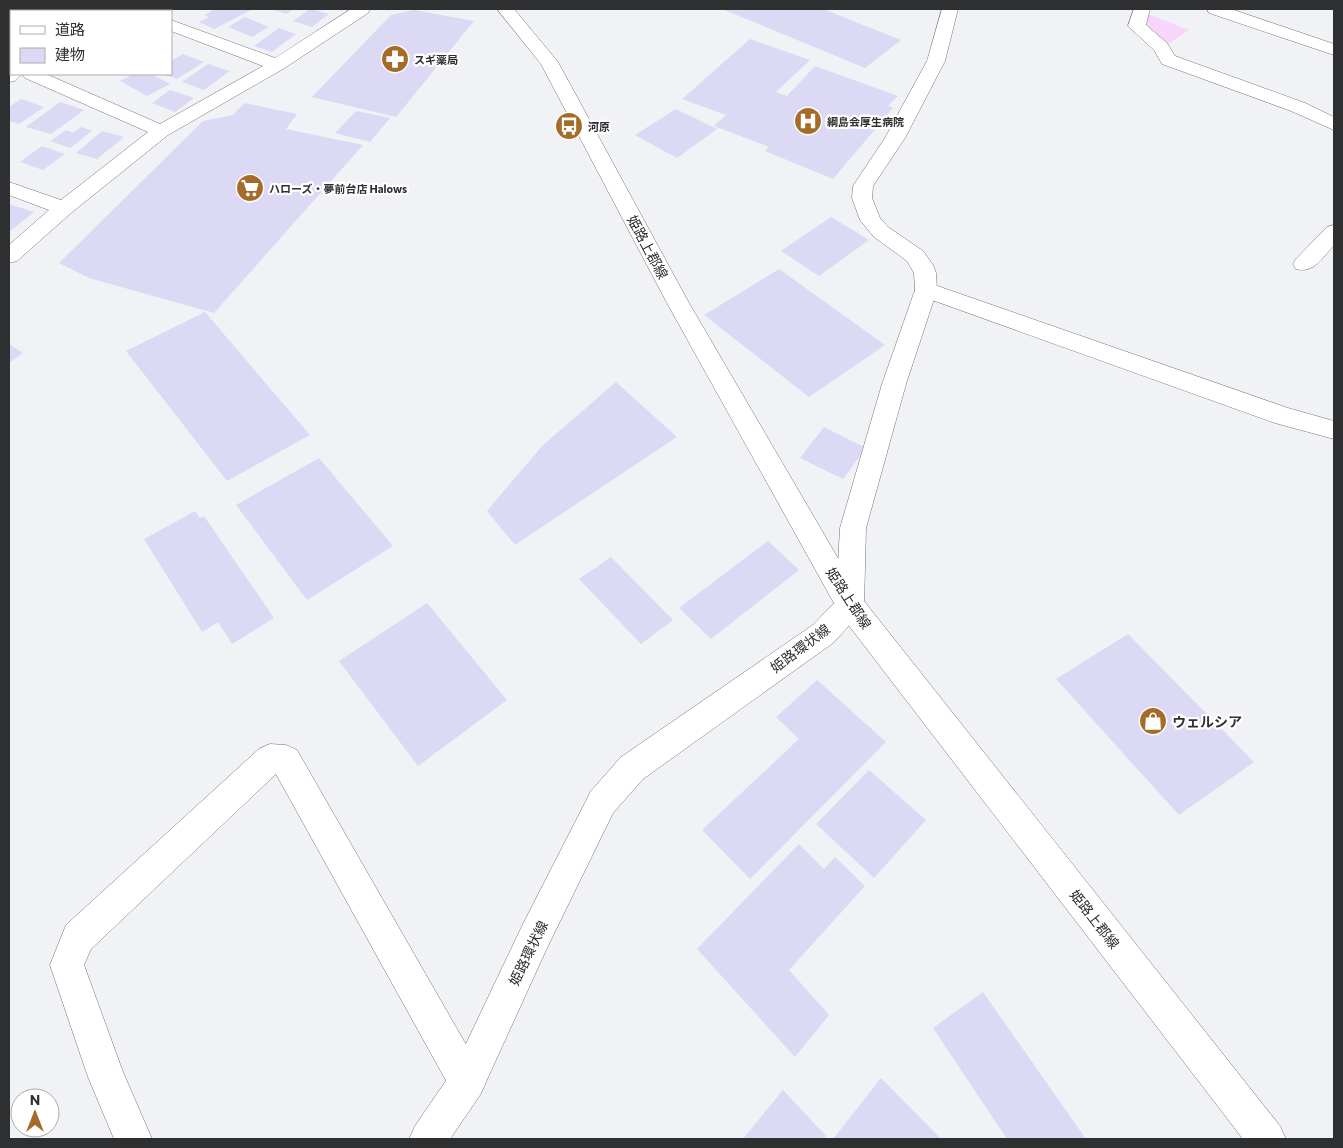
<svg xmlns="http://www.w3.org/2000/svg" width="1343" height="1148" viewBox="0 0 1343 1148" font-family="Commissioner,'Noto Sans JP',sans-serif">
  <rect width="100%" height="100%" fill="#f0f2f5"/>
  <!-- green -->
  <path fill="#f8d5fa" d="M1145,13L1189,30L1166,45L1145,28Z"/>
  <!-- building -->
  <path fill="#dcd9f5" d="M215,9H249L251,10L214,29L199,22L209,17L205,15Z
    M271,9H294L286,14Z
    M310,9L329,14L312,27L293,21Z
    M722,9H823L901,40L865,68Z
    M414,10L474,21L396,117L312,97L391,15Z
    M245,17L269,27L252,37L228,27Z
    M279,28L296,34L272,52L254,46Z
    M750,39L810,60L776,92L787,96L815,66L898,96L888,106L893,108L833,179L765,151L769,147L714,126L726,115L682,99Z
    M183,54L204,62L177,79L164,74H171V61Z
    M208,64L230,71L204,90L182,82Z
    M134,74H151L170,84L147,96L120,81Z
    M170,90L194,98L175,112L152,103Z
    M21,99L44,107L19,124L9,121V107Z
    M60,102L84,110L51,134L26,127Z
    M244,103L297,114L286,129L363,145L214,313L89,278L59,263L203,121L233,115Z
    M676,109L717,129L677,158L635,135Z
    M356,111L390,118L370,142L335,133Z
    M81,127L92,131L70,148L50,141L66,130L73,133Z
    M102,131L124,137L97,159L76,153Z
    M42,146L65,154L43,170L20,162Z
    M9,204L34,212L9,232Z
    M831,217L869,240L819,276L781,251Z
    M779,269L885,345L809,397L704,315Z
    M205,312L310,435L227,481L126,351Z
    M9,344L23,353L9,363Z
    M616,382L677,437L515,545L487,511L542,446Z
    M824,427L866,448L843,479L800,458Z
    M319,458L393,546L307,600L236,505Z
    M195,511L200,518L204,516L274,618L232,644L218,622L202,632L144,539Z
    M768,541L799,570L711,639L679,608Z
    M611,557L673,620L641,644L579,579Z
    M427,603L507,700L418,766L339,661Z
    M1128,634L1254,762L1179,815L1056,679Z
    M817,680L886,742L750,879L702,830L799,739L776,717Z
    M869,770L926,820L874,878L816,824Z
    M799,844L824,869L835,857L865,886L789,970L829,1015L795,1057L697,949Z
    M983,992L1086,1139H1007L933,1028Z
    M881,1078L941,1139H833Z
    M783,1090L826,1136L823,1139H743Z"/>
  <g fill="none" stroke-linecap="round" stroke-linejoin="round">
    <!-- street casing -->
    <g stroke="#737477" stroke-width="1">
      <path id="street" d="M120,9H142L143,11H121Z
        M351,9H370L368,13L283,69L168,135L71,213L17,261L9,263V245L49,210L9,195V182L61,200L148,132L25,78L22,74H46L160,124L263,66L171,31V20L275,58Z
        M1134,9H1150L1146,25L1167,43L1175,56L1305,103L1334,117V130L1291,111L1162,64L1154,50L1128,26Z
        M1207,9H1231L1334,44V55L1209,13Z
        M1334,225V245C1323,257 1314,274 1296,269L1293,264L1296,259L1327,227Z
        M926,282L1288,408L1334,421V439L1275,423L918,295L915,290L918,285Z
        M270,744L286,745L297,750L480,1069L486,1082L480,1095L467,1101L454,1095L276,774L91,949L84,965L123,1072L152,1139H114L88,1077L50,965L66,925L259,749Z"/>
    </g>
    <!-- secondary casing -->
    <g stroke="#737477" stroke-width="1">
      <path id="secondary" d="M88,9H106L105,11H87Z
        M942,9H958L945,61L905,138L873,186L872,198L880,218L888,227L923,251L933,265L936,273L937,290L906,384L866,528L864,605L860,614L833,643L643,779L613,813L547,948L480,1095L450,1139H409L415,1126L454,1069L523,924L591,791L621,757L813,625L836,601L840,528L882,384L915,290L914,273L907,261L874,237L860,220L852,198L853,186L885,138L927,61Z
        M11,69V74H22L15,81L9,82V70Z"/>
    </g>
    <!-- primary casing -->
    <g stroke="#737477" stroke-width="1">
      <path id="primary" d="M497,9H514L558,62L689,303L860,596L1280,1126L1286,1139H1243L840,614L667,303L541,64Z"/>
    </g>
    <!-- street -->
    <use href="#street" fill="#fff" fill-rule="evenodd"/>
    <!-- secondary -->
    <use href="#secondary" fill="#fff" fill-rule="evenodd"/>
    <!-- primary -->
    <use href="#primary" fill="#fff" fill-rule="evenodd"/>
  </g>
  <!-- icons -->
  <defs>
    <g id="pharmacy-disc" transform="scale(1.4375)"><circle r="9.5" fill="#a46c28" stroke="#fff"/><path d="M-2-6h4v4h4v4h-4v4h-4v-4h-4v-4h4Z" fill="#fff"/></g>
    <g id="hospital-disc" transform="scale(1.4375)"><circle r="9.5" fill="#a46c28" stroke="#fff"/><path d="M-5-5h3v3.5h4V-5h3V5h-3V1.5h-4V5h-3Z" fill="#fff"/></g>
    <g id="bus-disc" transform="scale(1.4375)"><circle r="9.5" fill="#a46c28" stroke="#fff"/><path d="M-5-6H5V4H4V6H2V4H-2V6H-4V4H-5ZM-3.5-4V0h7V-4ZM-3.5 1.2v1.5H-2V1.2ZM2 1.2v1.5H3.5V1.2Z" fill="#fff"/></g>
    <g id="supermarket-disc" transform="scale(1.4375)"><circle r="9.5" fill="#a46c28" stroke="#fff"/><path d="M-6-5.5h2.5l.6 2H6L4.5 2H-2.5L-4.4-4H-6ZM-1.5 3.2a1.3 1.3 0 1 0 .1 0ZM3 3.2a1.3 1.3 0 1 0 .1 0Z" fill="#fff"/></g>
    <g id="shop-disc" transform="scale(1.4375)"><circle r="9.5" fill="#a46c28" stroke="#fff"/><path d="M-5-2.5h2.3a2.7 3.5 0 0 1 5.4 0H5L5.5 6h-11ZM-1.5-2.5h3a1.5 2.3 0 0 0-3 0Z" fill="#fff"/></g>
  </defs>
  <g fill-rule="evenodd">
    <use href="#pharmacy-disc" x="395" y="59"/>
    <use href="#hospital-disc" x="808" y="121"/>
    <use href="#bus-disc" x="569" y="126"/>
    <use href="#supermarket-disc" x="250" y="188"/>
    <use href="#shop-disc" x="1153" y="721"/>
  </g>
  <g text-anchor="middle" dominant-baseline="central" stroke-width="4.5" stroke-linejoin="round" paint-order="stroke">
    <!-- far-poi labels -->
    <g font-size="11" font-weight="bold" fill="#2e2f30" stroke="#fff" text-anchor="start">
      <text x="414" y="59">スギ薬局</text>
      <text x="827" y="121">綱島会厚生病院</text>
      <text x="588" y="126">河原</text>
      <text x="269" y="188">ハローズ・夢前台店 Halows</text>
    </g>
    <!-- street labels -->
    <g font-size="14" fill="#2e2f30" stroke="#fff">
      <text transform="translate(648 247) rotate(62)">姫路上郡線</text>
      <text transform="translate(849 598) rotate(57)">姫路上郡線</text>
      <text transform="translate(800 648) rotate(-37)">姫路環状線</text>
      <text transform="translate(1095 919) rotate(52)">姫路上郡線</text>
      <text transform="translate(528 953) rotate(-64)">姫路環状線</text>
    </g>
    <!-- poi labels -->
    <g font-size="14" font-weight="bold" fill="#2e2f30" stroke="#fff" text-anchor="start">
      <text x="1172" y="721">ウェルシア</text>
    </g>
  </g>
  <!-- border -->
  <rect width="1343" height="1148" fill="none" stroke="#2e2f30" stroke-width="20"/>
  <!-- legend -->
  <rect x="10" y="10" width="162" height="65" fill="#ffffff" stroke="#abacac"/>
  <rect x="20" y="26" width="25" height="8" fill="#ffffff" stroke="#abacac"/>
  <text x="55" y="35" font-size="15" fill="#2e2f30">道路</text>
  <rect x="20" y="48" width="25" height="15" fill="#dcd9f5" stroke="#abacac"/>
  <text x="55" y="60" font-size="15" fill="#2e2f30">建物</text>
  <!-- north arrow -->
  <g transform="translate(35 1113)"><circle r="24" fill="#ffffff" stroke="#abacac"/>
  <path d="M0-4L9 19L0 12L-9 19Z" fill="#a46c28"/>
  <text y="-8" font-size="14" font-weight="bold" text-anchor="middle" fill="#2e2f30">N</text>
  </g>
</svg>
